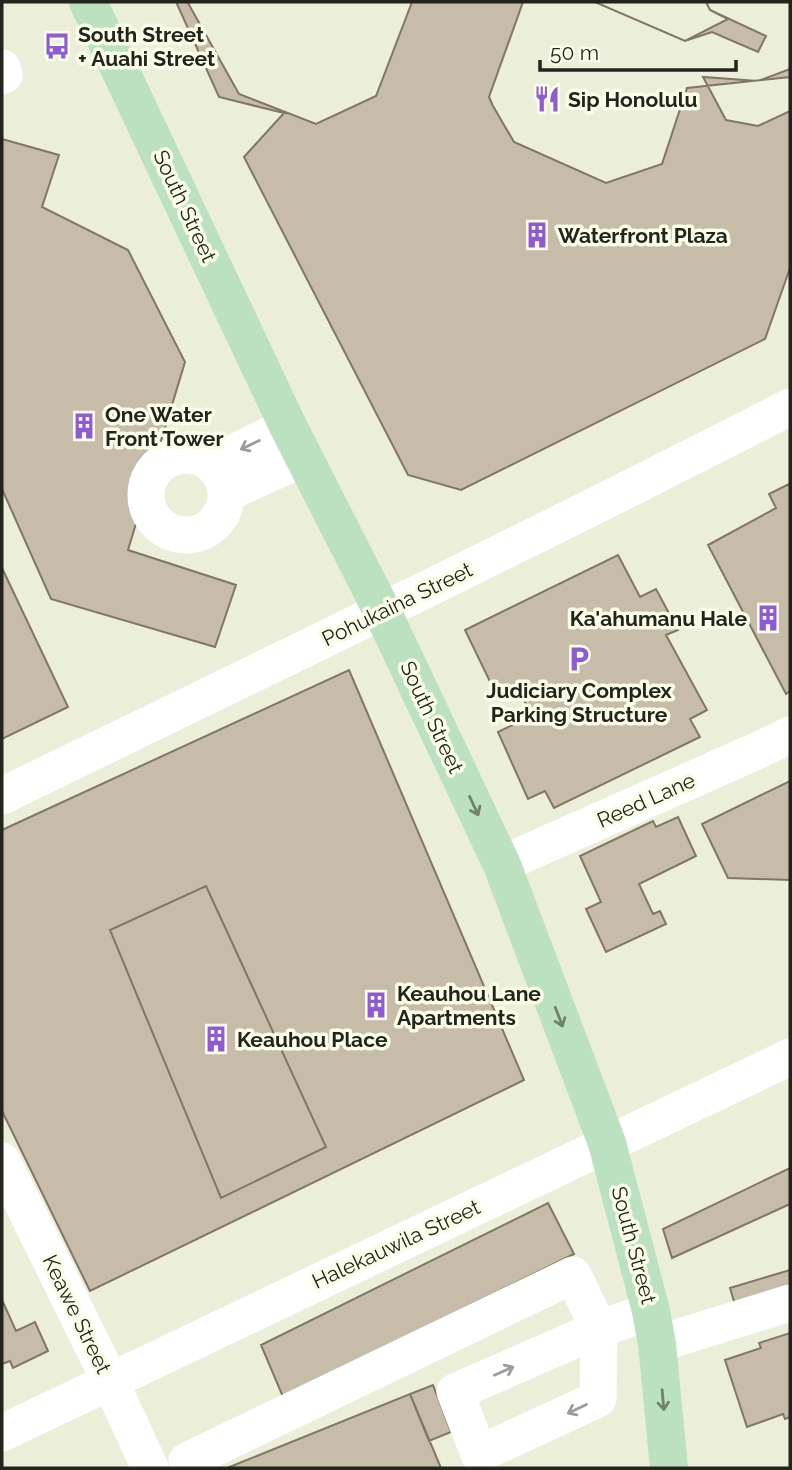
<svg xmlns="http://www.w3.org/2000/svg" width="792" height="1470" viewBox="0 0 792 1470" font-family="Raleway,sans-serif">
  <rect width="100%" height="100%" fill="#ebefd9"/>
  <!-- building -->
  <path fill="#c7bba9" stroke="#817665" stroke-width="2" fill-rule="evenodd" d="M177,2H595L685,41L712,32L758,52L766,36L710,10L706,2H790V69L758,81L703,77L726,120L758,126L790,111V268L765,339L461,490L408,475L244,157L284,113L219,97L177,4Z
    M189,2H412L376,96L316,124L239,94L188,3Z
    M523,2H595L685,41L728,19L710,10L706,2H790V77L687,88L662,164L606,183L514,142L493,106L489,97Z
    M2,139L59,155L42,207L128,250L185,362L128,550L236,585L215,647L51,599L2,489Z
    M789,484L790,488V691L786,694L708,545L776,508L769,494Z
    M618,555L640,597L656,589L678,630L666,635L707,710L690,719L700,737L554,808L545,791L528,799L498,732L531,716L517,683L495,692L465,630Z
    M2,568L68,707L2,739Z
    M349,670L524,1080L90,1291L2,1111V830ZM206,886L326,1147L221,1198L110,930Z
    M790,781V880L728,878L702,824Z
    M678,817L696,856L639,884L653,914L660,911L666,924L606,952L586,909L601,902L580,856L653,821L656,827Z
    M206,886L326,1147L221,1198L110,930Z
    M790,1168V1204L672,1258L663,1229Z
    M548,1203L574,1254L283,1397L261,1345Z
    M790,1270V1300L738,1315L730,1288Z
    M2,1300L16,1331L35,1322L48,1351L13,1368L10,1361L2,1364Z
    M790,1333V1417L785,1419L783,1414L747,1427L725,1360L761,1348L759,1343Z
    M433,1385L451,1432L429,1441L410,1394Z
    M410,1394L441,1468H227Z"/>
  <g fill="none" stroke-linecap="round" stroke-linejoin="round">
    <!-- minor -->
    <path stroke="#fff" stroke-width="37" d="M2,68L4,75L2,76
      M146 495a40 40 0 1 1 80 0a40 40 0 1 1-80 0Z
      M211,464L288,426
      M227,493L304,458
      M2,796C265,668 529,541 790,407
      M502,865L529,852L761,749L790,735
      M2,1161L110,1381L150,1468
      M657,1344L790,1303
      M2,1433L790,1057
      M187,1461L573,1275L599,1329L598,1399L479,1454L455,1392L599,1329L651,1311"/>
    <!-- major -->
    <path stroke="#bbe1c1" stroke-width="38" d="M88,2L288,426L382,611L502,865L607,1143L651,1311L657,1344L669,1468"/>
  </g>
  <!-- one-way arrows -->
  <defs><path id="oneway-shaft" d="M-6 0H5M1.5-3L5.5 0L1.5 3" fill="none" stroke-width="1.6" stroke-linecap="round" stroke-linejoin="round" transform="scale(1.75)"/></defs>
  <g stroke="#9c9c99">
    <use href="#oneway-shaft" transform="translate(250 445) rotate(154)"/>
    <use href="#oneway-shaft" transform="translate(504 1371) rotate(-24)"/>
    <use href="#oneway-shaft" transform="translate(577 1409) rotate(155)"/>
  </g>
  <g stroke="#6f826e">
    <use href="#oneway-shaft" transform="translate(474 806) rotate(65)"/>
    <use href="#oneway-shaft" transform="translate(559 1017) rotate(69)"/>
    <use href="#oneway-shaft" transform="translate(663 1400) rotate(85)"/>
  </g>
  <!-- icons -->
  <defs>
    <g id="bus-bare" transform="scale(2.1)"><path d="M-5-6H5V4H4V6H2V4H-2V6H-4V4H-5ZM-3.5-4V0h7V-4ZM-3.5 1.2v1.5H-2V1.2ZM2 1.2v1.5H3.5V1.2Z" fill="#8f5bd4" stroke="#f9fce6" stroke-width="2.5" paint-order="stroke"/></g>
    <g id="restaurant-bare" transform="scale(2.1)"><path d="M-5-6h1v4h1v-4h1v4h1v-4h1v5L-1.5 .5V6h-2V.5L-5-1ZM5-6V6H3V1.5H1.5Q1.5-4 5-6Z" fill="#8f5bd4" stroke="#f9fce6" stroke-width="2.5" paint-order="stroke"/></g>
    <g id="building-bare" transform="scale(2.1)"><path d="M-4-6H4V6H1V3H-1V6H-4ZM-2.5-4.3h1.7v1.8h-1.7ZM.8-4.3h1.7v1.8H.8ZM-2.5-1h1.7V.8h-1.7ZM.8-1h1.7V.8H.8Z" fill="#8f5bd4" stroke="#f9fce6" stroke-width="2.5" paint-order="stroke"/></g>
    <g id="parking-bare" transform="scale(2.1)"><path d="M-3.5-5.5H1a3.5 3.5 0 0 1 0 7H-1V5.5H-3.5ZM-1-3.4V-.6H.8a1.4 1.4 0 0 0 0-2.8Z" fill="#8f5bd4" stroke="#f9fce6" stroke-width="2.5" paint-order="stroke"/></g>
  </defs>
  <g fill-rule="evenodd">
    <use href="#bus-bare" x="57" y="46"/>
    <use href="#restaurant-bare" x="547" y="99"/>
    <use href="#building-bare" x="537" y="235"/>
    <use href="#building-bare" x="84" y="426"/>
    <use href="#building-bare" x="768" y="618"/>
    <use href="#parking-bare" x="579" y="659"/>
    <use href="#building-bare" x="376" y="1005"/>
    <use href="#building-bare" x="216" y="1039"/>
  </g>
  <g text-anchor="middle" dominant-baseline="central" stroke-width="7" stroke-linejoin="round" paint-order="stroke">
    <!-- poi labels -->
    <g font-size="21" font-weight="bold" fill="#23241c" stroke="#f9fce6" text-anchor="start">
      <text x="78" y="34">South Street<tspan x="78" dy="24">+ Auahi Street</tspan></text>
      <text x="568" y="99">Sip Honolulu</text>
      <text x="558" y="235">Waterfront Plaza</text>
      <text x="105" y="414">One Water<tspan x="105" dy="24">Front Tower</tspan></text>
      <text x="747" y="618" text-anchor="end">Ka'ahumanu Hale</text>
      <text x="579" y="690" text-anchor="middle">Judiciary Complex<tspan x="579" dy="24">Parking Structure</tspan></text>
      <text x="397" y="993">Keauhou Lane<tspan x="397" dy="24">Apartments</tspan></text>
      <text x="237" y="1039">Keauhou Place</text>
    </g>
    <!-- street labels -->
    <g font-size="21" fill="#23241c" stroke="#f9fce6">
      <text transform="translate(185 206) rotate(65)">South Street</text>
      <text transform="translate(397 604) rotate(-26)">Pohukaina Street</text>
      <text transform="translate(432 717) rotate(65)">South Street</text>
      <text transform="translate(646 800) rotate(-24)">Reed Lane</text>
      <text transform="translate(396 1244) rotate(-25)">Halekauwila Street</text>
      <text transform="translate(634 1245) rotate(75)">South Street</text>
      <text transform="translate(77 1314) rotate(64)">Keawe Street</text>
    </g>
  </g>
  <!-- border -->
  <rect width="792" height="1470" fill="none" stroke="#23241c" stroke-width="7"/>
  <!-- scale -->
  <path d="M540 60v10h196v-10" fill="none" stroke="#23241c" stroke-width="3.5"/>
  <text x="550" y="60" font-size="21" fill="#23241c" stroke="#f9fce6" stroke-width="5" paint-order="stroke">50 m</text>
</svg>
